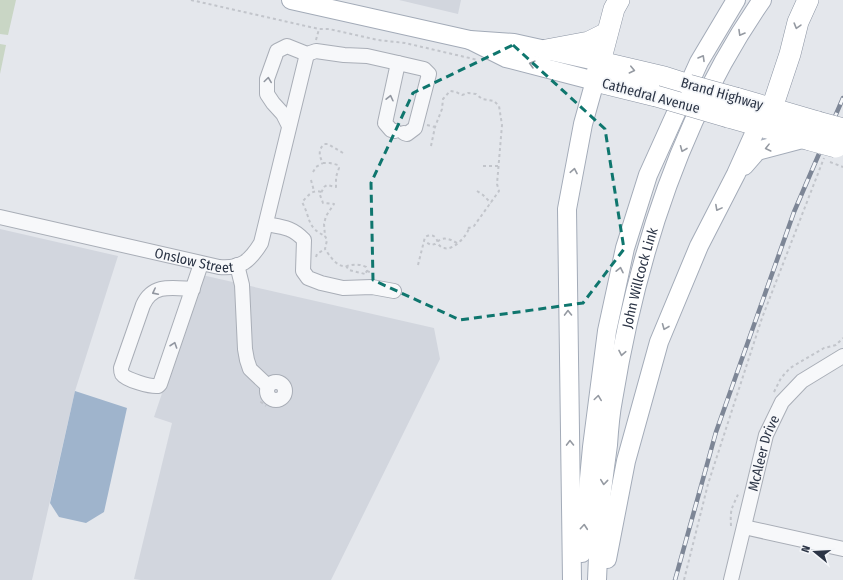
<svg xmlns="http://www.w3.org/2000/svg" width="843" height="580" viewBox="0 0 843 580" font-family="'Fira Sans Condensed',sans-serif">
  <rect width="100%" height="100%" fill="#e4e7ec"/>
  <!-- built -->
  <path fill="#d2d6de" d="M399,0H461L458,14Z
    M0,229L118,256L75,391L32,580H0Z
    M202,275L434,328L440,359L331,580H141L134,579L172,423L154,417Z"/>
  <!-- green -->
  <path fill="#c9d6c5" d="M0,0H16L8,35L0,34Z
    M0,44L6,45L0,74Z"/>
  <!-- water -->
  <path fill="#9fb4cc" d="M75,391L127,408L104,512L86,523L59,517L50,503Z"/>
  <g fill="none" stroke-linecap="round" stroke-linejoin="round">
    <!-- minor casing -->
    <g stroke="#a9aeb7" stroke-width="16">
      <g id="minor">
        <path d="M289,126L283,114L273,103L267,94V79L277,51L287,46L307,54L316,51L344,55L367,56L398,63"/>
        <path d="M395,131L391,130L385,123L398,63L424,69L429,74L415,128L407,134L404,133"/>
        <path id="s1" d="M0,217L219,267C241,269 250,261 261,243L307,54"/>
        <path d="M266,224C282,227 292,227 304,240L303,271L308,278L321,283L343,288L372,287L394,291"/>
        <path d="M237,265L242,285L245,349L247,360L250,369L268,386"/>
        <path d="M193,289C173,288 153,283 143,305L121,368C121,371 121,372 122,374C126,380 151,387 158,386L160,384L201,264"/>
        <circle cx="276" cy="391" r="9"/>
        <path d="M744,527L843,549"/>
        <path id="s2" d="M731,580L766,435L782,402L802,381L843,356"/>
      </g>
    </g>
    <!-- major casing -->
    <g stroke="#a3abb8" stroke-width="20">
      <g id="major">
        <path d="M291,0L470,40L514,43L600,62"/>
        <path d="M470,40L506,58L595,81L583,124L567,209L572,580"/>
        <path d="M744,166L757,151L806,138"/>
        <path d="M582,553L592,447L607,331L625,248L648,175L699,62L736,0"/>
        <path d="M607,559L626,461L659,342L699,246L736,174L758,125"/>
        <path id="s3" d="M597,580C598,557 599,533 600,509C602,488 605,467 608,445C609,430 610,415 613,400C636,259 680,118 762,0"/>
      </g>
    </g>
    <!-- highway casing -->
    <g stroke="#8b94a3" stroke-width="22">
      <path id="highway" d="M619,0L614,9L595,81L656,96
        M546,50L589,42L607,33
        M600,62L664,77L689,85
        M736,98L818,122
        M728,117L810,140
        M758,125L771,108L775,99L790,54L798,22L808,0"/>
    </g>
    <!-- path -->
    <path stroke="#c2c5cb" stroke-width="2" stroke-dasharray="3 3" stroke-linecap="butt" d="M191,0L319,29H329L378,40L405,43L478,60
      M316,40L319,29
      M427,125L435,127
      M431,146L435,127L442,109L443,99L450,91L456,92L462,95L468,93L476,94L482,99L494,101L499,106L502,125L497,184L499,191L474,226L469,228L466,227
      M343,153L328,144H324C318,150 319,156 323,163H330L338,165L339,168L336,177V187L327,185L324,187L320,195L323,203L334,204L326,216L324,224L325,236L327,240L325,249C330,256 337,268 347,266C354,264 360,264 366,267L367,271L364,275
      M830,162L843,167
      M483,166H499
      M313,172L316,167L323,163
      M311,180L314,191
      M477,191L483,195L491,203
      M321,192C312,189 308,196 302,202C311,218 306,227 325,236
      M457,243C448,238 442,236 435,244L431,245L424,241L425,237C433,233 437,237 438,244C440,246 442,248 444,248C453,251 467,236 469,228
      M316,257L317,254L325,249
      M418,265L424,241
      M346,266L349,270L365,274
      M367,271L372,273
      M774,392L781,378L790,368L824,348L836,345L843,338
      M263,396V398L261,402L266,406
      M731,526C730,507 732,509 739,492
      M684,580L708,484L762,318L824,158"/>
    <!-- minor -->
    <use href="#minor" stroke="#f7f8fa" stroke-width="14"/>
    <!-- major -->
    <use href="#major" stroke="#fff" stroke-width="18"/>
    <!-- highway -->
    <use href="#highway" stroke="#fff" stroke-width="21"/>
    <!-- rail casing -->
    <g stroke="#7d8696" stroke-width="4.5">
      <path id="rail" d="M675,580L716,432L794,212L843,98"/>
    </g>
    <!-- rail -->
    <use href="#rail" stroke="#f4f6f9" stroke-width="3" stroke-dasharray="9" stroke-linecap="butt"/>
    <!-- highway-bridge casing -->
    <g stroke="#8b94a3" stroke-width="22" stroke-linecap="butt">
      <path id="highway-bridge" d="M689,85L736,98
        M656,96L728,117
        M818,122L843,129
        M810,140L836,147"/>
    </g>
    <!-- highway-bridge -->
    <use href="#highway-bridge" stroke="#fff" stroke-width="21"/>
  </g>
  <!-- one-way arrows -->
  <defs><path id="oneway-chevron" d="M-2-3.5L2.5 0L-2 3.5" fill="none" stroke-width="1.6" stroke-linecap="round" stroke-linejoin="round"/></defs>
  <g stroke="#959aa2">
    <use href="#oneway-chevron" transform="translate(797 26) rotate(106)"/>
    <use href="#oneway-chevron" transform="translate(741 33) rotate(120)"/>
    <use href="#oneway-chevron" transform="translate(702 58) rotate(-60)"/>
    <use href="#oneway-chevron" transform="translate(532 64) rotate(-165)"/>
    <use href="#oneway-chevron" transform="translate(632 70) rotate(13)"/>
    <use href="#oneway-chevron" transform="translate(768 148) rotate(166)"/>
    <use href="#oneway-chevron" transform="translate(683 149) rotate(112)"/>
    <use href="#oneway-chevron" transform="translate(574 171) rotate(-79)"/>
    <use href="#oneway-chevron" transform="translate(718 208) rotate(118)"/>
    <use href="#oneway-chevron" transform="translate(620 270) rotate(-78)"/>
    <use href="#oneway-chevron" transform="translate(568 313) rotate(-91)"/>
    <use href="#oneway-chevron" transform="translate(665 327) rotate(112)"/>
    <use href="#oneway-chevron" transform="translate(622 353) rotate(101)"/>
    <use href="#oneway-chevron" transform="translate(598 398) rotate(-82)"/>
    <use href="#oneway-chevron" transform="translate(570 443) rotate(-91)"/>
    <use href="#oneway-chevron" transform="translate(604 482) rotate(96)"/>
    <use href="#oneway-chevron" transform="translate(584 527) rotate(-85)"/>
  </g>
  <g stroke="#9196a0">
    <use href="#oneway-chevron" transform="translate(268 80) rotate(-82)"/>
    <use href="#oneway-chevron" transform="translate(390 98) rotate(-77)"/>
    <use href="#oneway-chevron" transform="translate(155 292) rotate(153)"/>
    <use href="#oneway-chevron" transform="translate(174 345) rotate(-71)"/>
  </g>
  <!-- marked area -->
  <path fill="none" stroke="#0f766e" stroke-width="3" stroke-dasharray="8 5" stroke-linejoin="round" d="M513,45L605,129L624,249L583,303L460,320L373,280L371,183L413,93Z"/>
  <g text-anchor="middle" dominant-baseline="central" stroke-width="3.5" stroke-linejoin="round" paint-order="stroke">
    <!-- street labels -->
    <g font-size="14" fill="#2b3445" stroke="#f4f6f9">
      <text transform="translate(722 94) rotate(16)">Brand Highway</text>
      <text transform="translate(651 96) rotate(15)">Cathedral Avenue</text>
      <text stroke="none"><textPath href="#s1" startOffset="199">Onslow Street</textPath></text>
      <text stroke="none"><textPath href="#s3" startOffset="306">John Willcock Link</textPath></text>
      <text stroke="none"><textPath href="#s2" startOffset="131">McAleer Drive</textPath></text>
    </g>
  </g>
  <!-- north arrow -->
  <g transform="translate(815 552) rotate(288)" stroke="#f4f6f9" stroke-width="3" paint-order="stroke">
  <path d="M0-3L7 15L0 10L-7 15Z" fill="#2b3445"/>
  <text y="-6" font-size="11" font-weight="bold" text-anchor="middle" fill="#2b3445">N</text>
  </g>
</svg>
